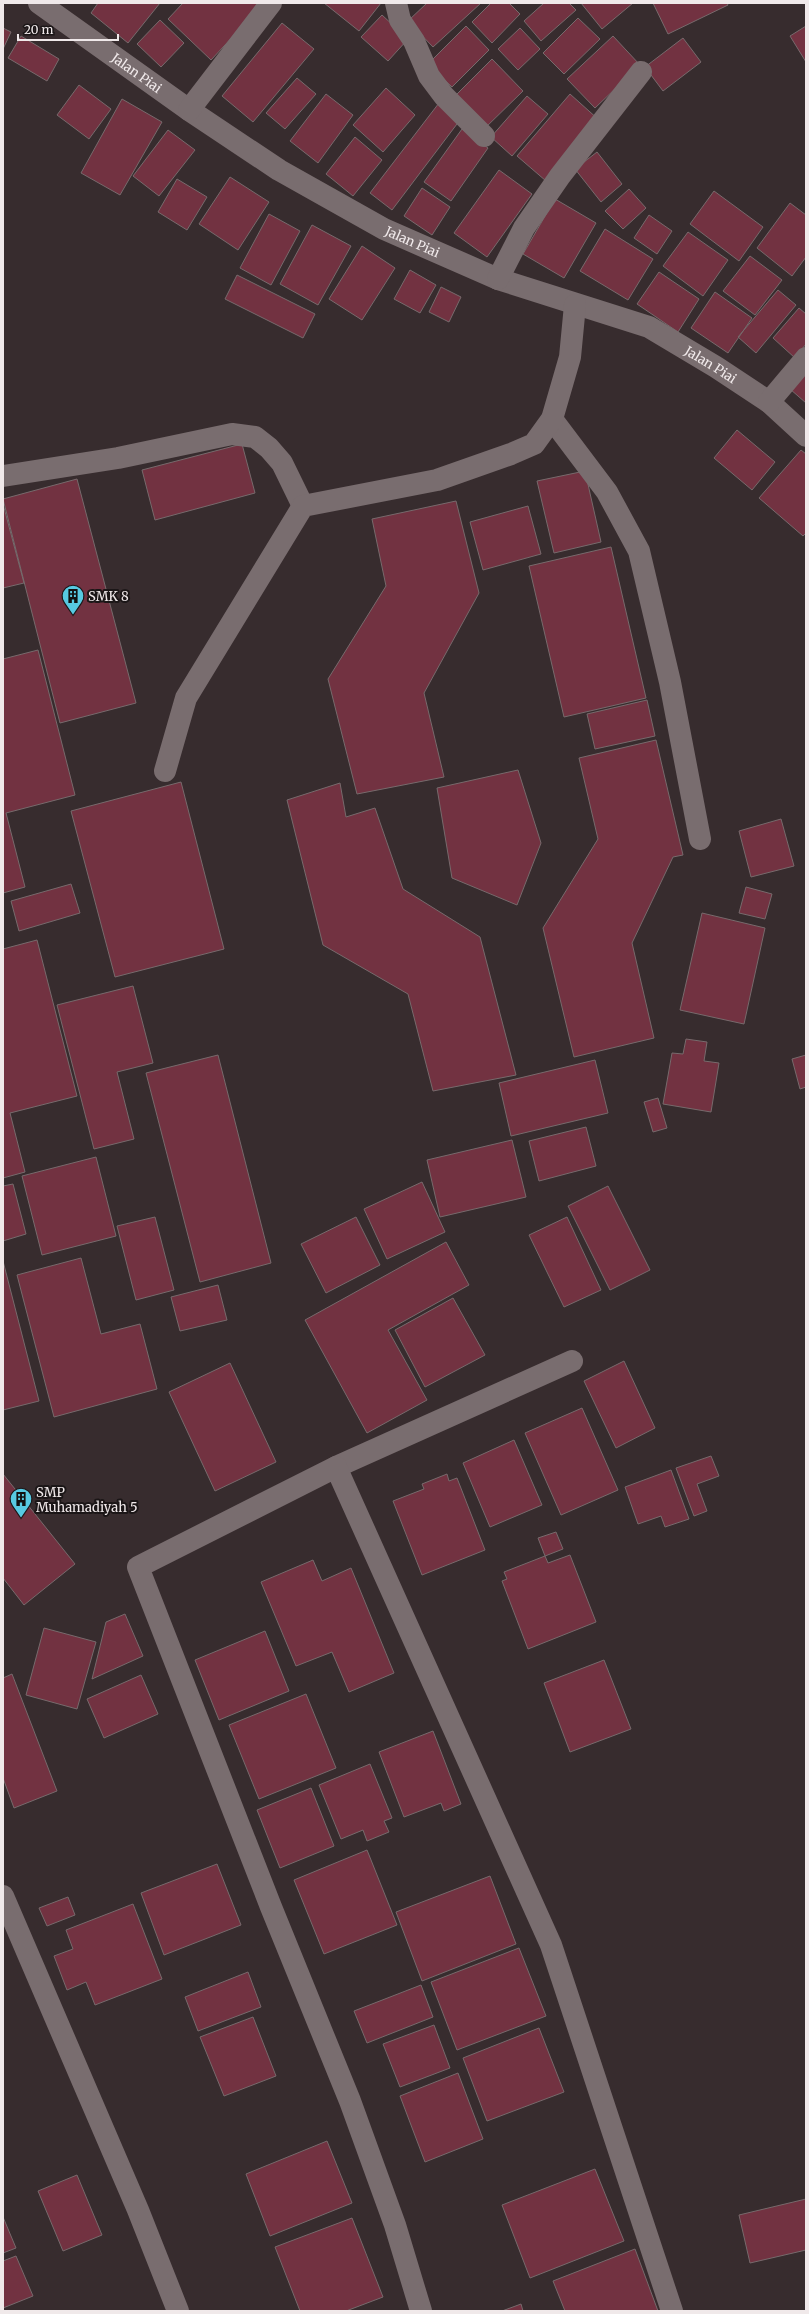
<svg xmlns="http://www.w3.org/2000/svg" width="809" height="2314" viewBox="0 0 809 2314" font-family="Merriweather,serif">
  <rect width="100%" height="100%" fill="#372c2e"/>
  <!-- building -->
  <path fill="#723241" stroke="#776a6c" d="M98,3H160L128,43L91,13Z
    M183,3H264L211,60L168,19Z
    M324,3H381L359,31Z
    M427,3H481L433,47L408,21Z
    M491,3H509L520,14L492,43L472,22Z
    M544,3H569L576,10L541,41L524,21Z
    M581,3H633L602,29Z
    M653,3H727L728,5L668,34Z
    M382,15L408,39L388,61L361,37Z
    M578,18L600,39L564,74L543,53Z
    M160,20L184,43L161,67L137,44Z
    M282,23L314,49L253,122L222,96Z
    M466,26L489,50L452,87L428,64Z
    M806,26V62L790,36Z
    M3,28L11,32L3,49Z
    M520,28L540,49L518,70L498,49Z
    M21,36L59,59L47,81L8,58Z
    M613,36L640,65L595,108L567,79Z
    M683,38L701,62L663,91L645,67Z
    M492,59L523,91L483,130L452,99Z
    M297,78L316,94L285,129L266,113Z
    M79,85L111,109L89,139L57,115Z
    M386,88L415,115L383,152L353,125Z
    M326,94L353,115L318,163L290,141Z
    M570,94L599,120L546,181L517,156Z
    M527,96L548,114L512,156L491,137Z
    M122,99L162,122L120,195L81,173Z
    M439,103L460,120L392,210L370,193Z
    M462,129L488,148L451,201L424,182Z
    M168,130L195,150L159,196L133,176Z
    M355,137L382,160L353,196L326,174Z
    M597,152L622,184L601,202L575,169Z
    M499,170L532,194L487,257L454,233Z
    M230,177L269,202L238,250L199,224Z
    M177,179L207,197L187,230L158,212Z
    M422,188L450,207L432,235L404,216Z
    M629,189L646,208L623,229L605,211Z
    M714,191L763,227L739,261L690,224Z
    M555,199L596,223L564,278L523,254Z
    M790,203L806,215V257L792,276L757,248Z
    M269,214L300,231L271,285L240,268Z
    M649,215L672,231L657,254L634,238Z
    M312,225L351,246L318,305L280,284Z
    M605,229L653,259L628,300L580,271Z
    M688,232L728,260L703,296L663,266Z
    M362,246L395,268L362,320L329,299Z
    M750,256L782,280L755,315L723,291Z
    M410,270L436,285L420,313L394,299Z
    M659,272L699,299L678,332L637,304Z
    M237,275L315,314L303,338L225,299Z
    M441,287L461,297L449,322L429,312Z
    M778,290L796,305L756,353L738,337Z
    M715,292L752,318L728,353L691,328Z
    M799,308L806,314V344L795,358L773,338Z
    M806,371V403L790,389Z
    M737,430L775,462L752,490L714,458Z
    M242,444L255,493L155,520L142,470Z
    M801,450L806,454V533L803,536L759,498Z
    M585,471L601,542L554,553L537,481Z
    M77,479L136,703L60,723L3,499Z
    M456,501L479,593L424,693L444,777L357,794L328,679L386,586L372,519Z
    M3,504L24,583L3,588Z
    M528,506L541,554L483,570L470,522Z
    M611,547L646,698L564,717L529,566Z
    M38,650L75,795L6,813L25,887L3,893V659Z
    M647,700L655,736L595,749L587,714Z
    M656,740L683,855L673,857L632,943L654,1038L574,1057L543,928L598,839L579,758Z
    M518,770L541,843L517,905L452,878L437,788Z
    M181,782L224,949L115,977L71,811Z
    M340,783L346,817L375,808L403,889L480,937L516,1075L433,1091L408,994L323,945L287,800Z
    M781,819L794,866L751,877L739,831Z
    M71,884L80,913L19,931L11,901Z
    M746,887L772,894L765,919L739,913Z
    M702,913L765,928L744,1024L680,1010Z
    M37,940L77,1096L10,1113L25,1172L3,1178V949Z
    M133,986L153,1063L117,1072L134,1139L94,1149L57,1005Z
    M686,1039L707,1042L704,1061L719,1063L711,1112L663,1104L672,1053L683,1054Z
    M218,1055L271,1263L200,1282L146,1073Z
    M806,1055V1087L800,1089L792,1059Z
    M595,1060L608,1113L511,1136L499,1083Z
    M658,1098L667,1128L653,1132L644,1102Z
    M586,1127L596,1166L539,1181L529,1141Z
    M512,1140L526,1197L440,1217L427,1160Z
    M96,1157L116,1236L42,1255L22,1176Z
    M422,1182L445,1232L387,1259L364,1209Z
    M13,1184L26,1234L3,1241V1186Z
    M608,1186L650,1270L610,1290L568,1206Z
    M155,1217L174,1290L136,1300L117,1226Z
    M356,1217L380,1265L326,1293L301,1244Z
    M567,1217L601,1290L564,1307L529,1235Z
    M446,1242L469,1285L388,1330L427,1400L367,1433L305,1320Z
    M81,1258L101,1334L140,1324L157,1389L54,1417L17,1275Z
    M3,1261L39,1401L3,1410Z
    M218,1285L227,1320L180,1331L171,1297Z
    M453,1298L485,1355L425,1387L395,1330Z
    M624,1361L655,1428L616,1448L584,1381Z
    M230,1363L276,1462L215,1491L169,1392Z
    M582,1408L618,1490L561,1515L525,1433Z
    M514,1440L542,1505L490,1527L463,1463Z
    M711,1456L719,1476L697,1484L707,1511L694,1516L676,1468Z
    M671,1470L689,1519L665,1527L661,1516L638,1524L625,1487Z
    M3,1474L75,1564L24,1605L3,1578Z
    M447,1474L449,1481L457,1478L485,1550L422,1575L393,1501L424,1489L422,1484Z
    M556,1532L563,1549L545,1556L538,1538Z
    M570,1555L596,1622L528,1649L502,1581L507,1579L504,1572L545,1556L548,1563Z
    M313,1560L322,1581L351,1568L394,1673L349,1692L332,1652L296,1666L261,1582Z
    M125,1614L143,1656L92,1679L106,1622Z
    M44,1628L96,1642L77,1709L26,1695Z
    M265,1631L289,1691L219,1720L195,1660Z
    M604,1660L631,1729L570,1752L544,1683Z
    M12,1674L57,1791L14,1808L3,1778V1678Z
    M141,1675L158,1714L104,1738L87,1699Z
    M306,1694L336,1768L259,1799L229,1725Z
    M433,1731L461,1804L444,1811L441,1803L404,1817L379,1752Z
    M370,1764L392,1818L384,1821L389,1832L367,1841L363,1830L341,1839L319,1785Z
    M311,1788L334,1846L280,1868L257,1810Z
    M367,1850L397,1925L324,1954L294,1880Z
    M217,1864L241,1925L164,1955L141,1893Z
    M490,1876L516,1944L422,1981L396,1912Z
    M68,1897L75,1915L47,1926L39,1908Z
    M133,1904L162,1979L95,2005L86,1982L67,1990L54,1956L73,1949L66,1930Z
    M519,1948L546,2016L457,2050L431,1982Z
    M248,1972L261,2007L198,2031L185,1997Z
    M421,1985L433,2017L367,2043L354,2011Z
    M253,2017L276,2076L224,2096L200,2037Z
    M434,2025L450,2068L400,2087L383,2044Z
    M539,2028L564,2092L487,2121L463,2058Z
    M458,2073L483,2139L425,2162L400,2096Z
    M327,2141L352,2203L270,2236L246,2174Z
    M595,2169L624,2241L530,2278L502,2205Z
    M77,2175L102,2235L63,2251L38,2191Z
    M806,2199V2250L750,2263L739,2215Z
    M3,2217L16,2248L3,2253Z
    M352,2218L383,2297L346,2311H300L275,2247Z
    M635,2249L658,2311H565L553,2281Z
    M16,2256L33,2296L3,2308V2261Z
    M521,2304L523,2311H502Z"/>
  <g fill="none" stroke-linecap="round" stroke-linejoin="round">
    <!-- minor -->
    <g stroke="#796d6f" stroke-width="22">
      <path id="s1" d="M39,3L189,110L279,170L384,229L498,279L649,327L716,367L769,402L806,436"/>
      <path d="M396,3L400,20L414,41L429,76L444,96L484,136"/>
      <path d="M189,110L271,3"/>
      <path d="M498,279L524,228L560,176L641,72"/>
      <path d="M769,402L806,358"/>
      <path d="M552,419L607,492L639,551L670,682L700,839"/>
      <path d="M3,476L118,458L232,434L255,437L269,448L282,463L303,506"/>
      <path d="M165,771L186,698L303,506L437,480L511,454L534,444L552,419L570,357L575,305"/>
      <path d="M336,1467L572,1361"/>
      <path d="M3,1896L138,2210L178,2311"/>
      <path d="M421,2311L395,2225L350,2101L271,1907L138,1567L336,1467L551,1945L672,2311"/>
    </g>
  </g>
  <!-- icons -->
  <defs>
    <g id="building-pin" transform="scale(1.15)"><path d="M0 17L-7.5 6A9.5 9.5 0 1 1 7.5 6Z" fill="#57c9e2" stroke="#1b1617"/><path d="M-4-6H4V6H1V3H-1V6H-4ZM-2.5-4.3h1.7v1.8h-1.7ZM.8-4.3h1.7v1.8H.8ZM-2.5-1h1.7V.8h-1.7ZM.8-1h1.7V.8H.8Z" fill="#111"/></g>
  </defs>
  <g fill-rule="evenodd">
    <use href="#building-pin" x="73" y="596"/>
    <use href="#building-pin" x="21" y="1499"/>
  </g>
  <g text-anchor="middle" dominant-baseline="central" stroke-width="4" stroke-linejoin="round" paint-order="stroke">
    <!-- street labels -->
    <g font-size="13" fill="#f0e9ea" stroke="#1b1617">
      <text stroke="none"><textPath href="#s1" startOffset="120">Jalan Piai</textPath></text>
      <text stroke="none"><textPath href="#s1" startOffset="444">Jalan Piai</textPath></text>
      <text stroke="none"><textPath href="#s1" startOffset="768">Jalan Piai</textPath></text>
    </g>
    <!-- poi labels -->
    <g font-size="13" fill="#f0e9ea" stroke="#1b1617" text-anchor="start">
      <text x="88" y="596">SMK 8</text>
      <text x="36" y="1492">SMP<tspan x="36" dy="15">Muhamadiyah 5</tspan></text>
    </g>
  </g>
  <!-- border -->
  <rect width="809" height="2314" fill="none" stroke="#f0e9ea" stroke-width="8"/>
  <!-- scale -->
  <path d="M18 34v6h100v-6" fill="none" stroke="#f0e9ea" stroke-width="2"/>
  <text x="24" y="34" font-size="12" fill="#f0e9ea" stroke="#1b1617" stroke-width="3" paint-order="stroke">20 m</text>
</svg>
